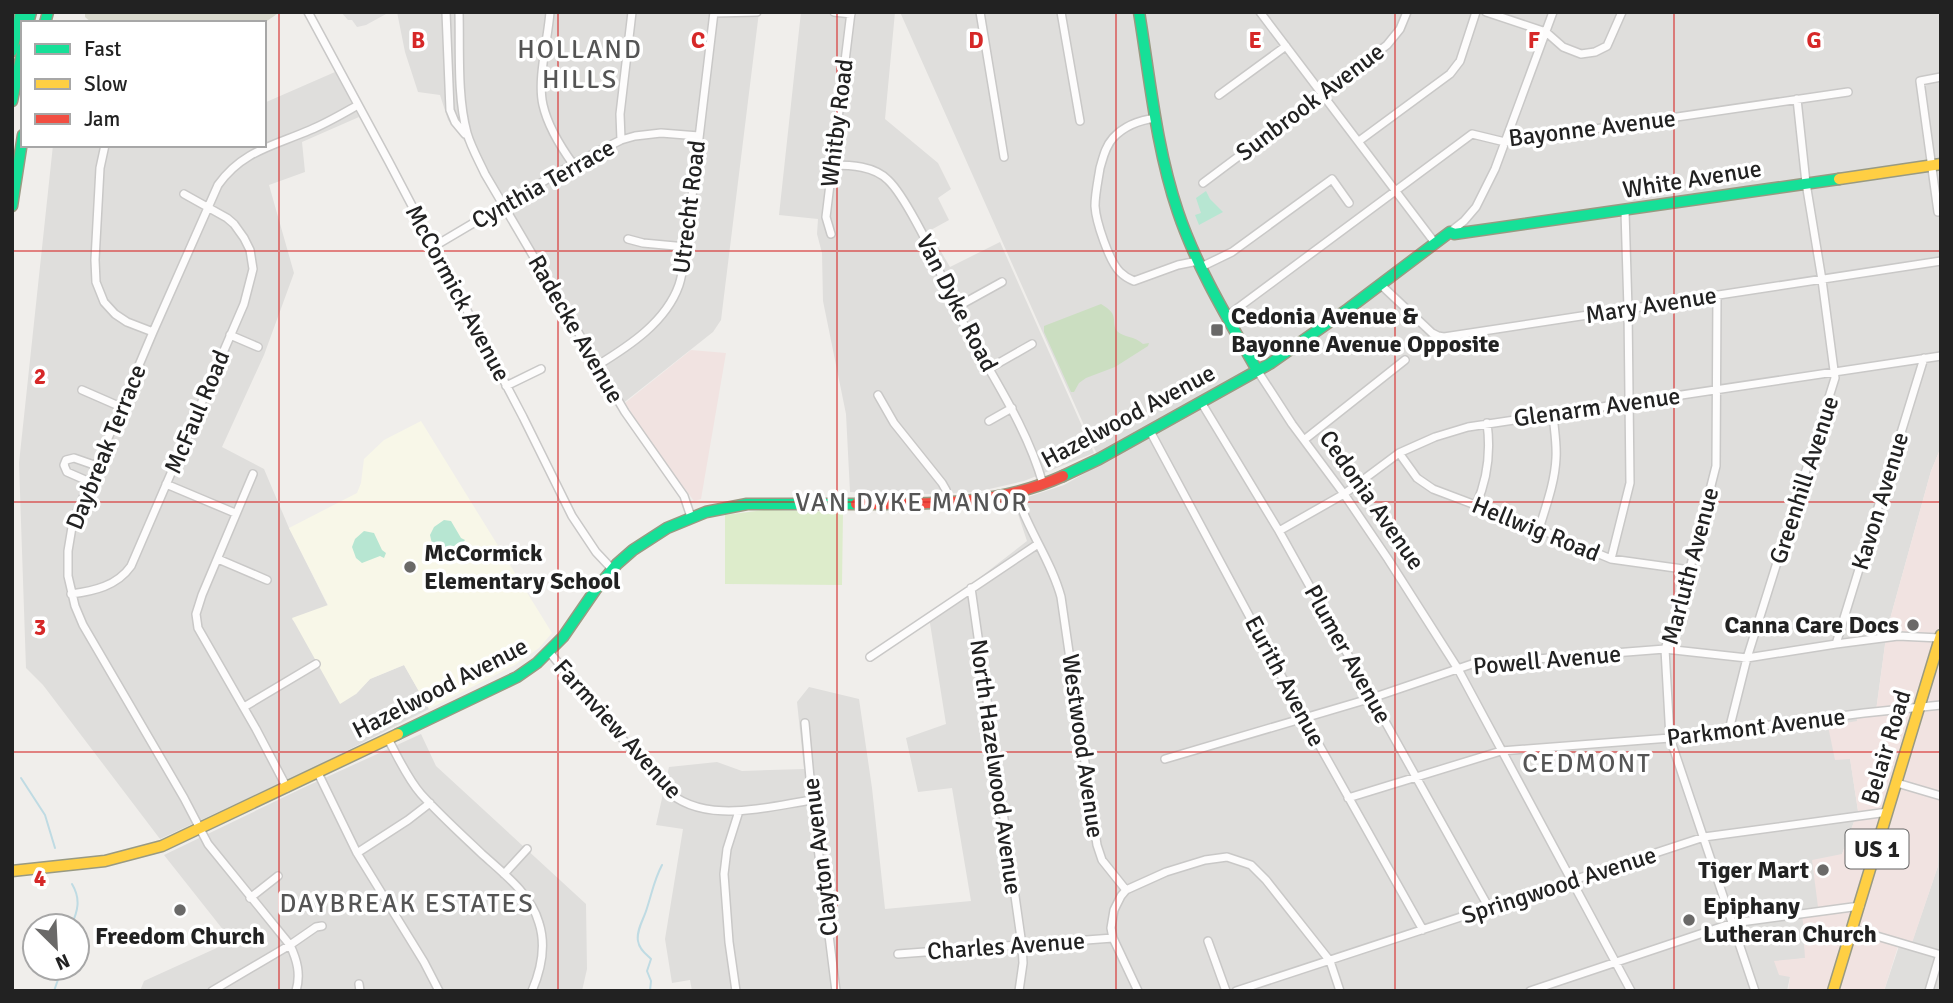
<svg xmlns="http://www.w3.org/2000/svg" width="1953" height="1003" viewBox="0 0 1953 1003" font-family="Signika,sans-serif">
  <rect width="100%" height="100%" fill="#f0eeeb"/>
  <!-- residential -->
  <path fill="#dfdedc" d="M397,12H759L721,320L713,332L617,408L477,167L466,143L448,120L440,95L418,92L405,52Z
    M801,12H895L885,119L938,163L951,189L938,198L949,220L929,231L950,267L1000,242L1094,453L1024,481L976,492L930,494L850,492L846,414L823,301L822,253L817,234L818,219L779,215Z
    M900,12H1941V164L1454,234L1277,358L1099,459Z
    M335,72L359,117L302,142L305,172L269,185L294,273L264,355L222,447L264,469L289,528L328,606L292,619L356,694L370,679L404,665L429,709L315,767L160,839L43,685L26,668L19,463L53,145H264V103Z
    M1941,168V447L1931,471L1887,630L1876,711L1858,721L1850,758L1858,811L1842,854L1818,907L1806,941L1804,942L1806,958L1775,962L1790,977L1787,991H692L690,980L672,983L665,939L683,829L656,825L669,767L717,762L742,771L804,769L797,702L809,687L859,699L872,788L885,909L971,901L952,788L918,792L906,738L946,724L929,617L1027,541L1016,508L1028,497L1064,485L1173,423L1445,241Z
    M421,734L436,766L586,904L587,969L582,991H140L144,981L232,941L164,855L305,787Z
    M1941,829V991H1884L1901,940L1912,942L1938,866L1939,830Z"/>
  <!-- commercial -->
  <path fill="#f1e3e1" d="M691,350L726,353L701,499L694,501L652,445L625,403Z
    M1941,447V829L1939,830L1938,866L1912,943L1900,940L1884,991H1788L1790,977L1779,975L1774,961L1805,958L1804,942L1806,941L1801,910L1818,907L1812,860L1842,854L1858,811L1850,759L1835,760L1828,726L1857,721L1856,714L1876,711L1887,630L1931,471Z"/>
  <!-- education -->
  <path fill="#f8f7e8" d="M421,421L552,633L539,648L515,665L429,709L404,665L370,679L356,694L340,704L292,618L328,605L289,528L357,493L361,483L364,459L384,440Z"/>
  <!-- construction -->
  <path fill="#d9d9cd" d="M85,12H280L264,23H92L85,17Z"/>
  <!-- grass -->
  <path fill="#ddeccb" d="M764,510L843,512L842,585L725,584V515Z"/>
  <!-- forest -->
  <path fill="#cbdec1" d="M1101,304C1122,316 1109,322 1118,332C1123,337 1135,336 1143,344L1149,343L1148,346L1115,367L1086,378L1079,383L1074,392H1071L1044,332V326Z"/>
  <!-- pitch -->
  <path fill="#b7e6d2" d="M1206,191L1210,199L1223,212L1199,225L1195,215L1201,213L1196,198Z
    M444,520L451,521L461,538L465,540L462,544L459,543L441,554L433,548L430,535L434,527Z
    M364,531L374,533L382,550L386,553L384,558L380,556L362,563L356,558L352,547L355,539Z"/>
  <!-- parking -->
  <path fill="#e0dfde" d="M341,12H385L386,14L366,25L357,27L352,20H348Z"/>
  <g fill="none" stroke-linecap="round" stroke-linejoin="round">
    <!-- stream -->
    <path stroke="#bfdbe3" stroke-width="2" d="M21,778L45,815L55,848
      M71,926C78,911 81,899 72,884
      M54,991L60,974L59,968
      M650,991L651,981L647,971L651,959C646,954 639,949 638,941C636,930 644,919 647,908C652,893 654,880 662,865"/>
    <!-- street casing -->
    <g stroke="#c9c8c7" stroke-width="10">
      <path id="street" d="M308,12L389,162L523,417L572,516L596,552L612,569
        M446,12L450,110L455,122L465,134
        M459,12C460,51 457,96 467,133C471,147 479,161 485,174L625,412L684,496L691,517
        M550,12C548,39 537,80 543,105C548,127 560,146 573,164
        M834,12L851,14
        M980,12L1004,157
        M1061,12L1080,121
        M1260,12L1435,243
        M1486,12L1546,32L1563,47L1581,54L1595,52L1607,46L1622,12
        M714,13L757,12
        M1219,95L1286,46
        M1156,118C1140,120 1124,126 1113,138C1105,147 1103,158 1100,168C1098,181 1095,194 1095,206C1096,222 1109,261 1120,272C1124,276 1129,279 1134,281L1178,265L1198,261
        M621,140L620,114L632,12
        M1359,141L1450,74L1460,61L1476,12
        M105,145L100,168L95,260L96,282L104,302L115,314L127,322L153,332
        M832,165C851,165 874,166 888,180C903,194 931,248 938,268C942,276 944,285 948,293C978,358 1023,414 1043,484
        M1203,183L1387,45L1400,29L1407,12
        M1938,212L1920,81L1941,77
        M1450,232L1464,221L1476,207L1495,169L1553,12
        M831,234L826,217L851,12
        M628,239L643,243L686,247
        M433,247L573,164L621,140L635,136L661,133L699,136
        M1201,267L1232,252L1332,179L1349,203
        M1380,284L1432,333L1438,336L1444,337L1941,261
        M1717,295L1716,466L1684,592L1665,649L1670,738L1755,991
        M955,308L1002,282
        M1227,316L1472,134L1505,142L1848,92
        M230,335L258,347
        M598,365C629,346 666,322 679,285C683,273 684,260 686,247L714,12
        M990,368L1032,344
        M1257,370L1292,424L1344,494L1388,559L1458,669L1631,991
        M506,386L541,369
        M82,390L121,407
        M878,395L894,423L942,483L946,490L949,503
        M1201,402L1279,531L1489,908
        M989,421L1012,408
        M1150,431L1304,718L1423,930
        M1304,440L1405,360
        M1399,453L1417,478L1433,489L1539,529L1611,559L1690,570
        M253,474L202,595L196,614L198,628L256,729L287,788
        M90,482L67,472L64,465L66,460L74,458L97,466
        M166,484L235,513
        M1016,493C1027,529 1051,560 1061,597L1097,845L1102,860L1126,890
        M1476,505C1488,478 1491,452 1487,423
        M1539,529C1546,506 1555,482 1556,458C1557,444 1554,428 1553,414
        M1279,531L1344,494L1399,453L1435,437L1468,427L1941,356
        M218,559L267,580
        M1611,559L1630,483L1628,309L1625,211
        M971,588L1022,945L1023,963L1019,991
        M71,594C94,591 117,586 131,566L244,304L253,269L250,250L244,238L234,224L227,218L184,194
        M1836,644L1924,358
        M550,653L664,788C702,826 765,807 812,800
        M870,657L1038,544
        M244,707L316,664
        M805,723L812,800L836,991
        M1729,730L1747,658L1835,378L1822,280L1806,183L1797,99
        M388,739C398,757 407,778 421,794C440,815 461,834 482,854C503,873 531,894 539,923C546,945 541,970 532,991
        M1165,759L1372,698L1472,664L1665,649L1747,658L1836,644L1898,636L1940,638
        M318,773L357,853L424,962L439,991
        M1897,783L1941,796
        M1348,798L1501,751L1670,738L1864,713L1941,705
        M357,853L408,820L430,803
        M504,874L527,849
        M250,898L278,876
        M1853,929L1941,955
        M1208,941L1226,991
        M898,954L1113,938
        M359,984L360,991
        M212,991L290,945L316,927L322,926
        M296,991C301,974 297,960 290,945L208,844L184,798L83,625L75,606L68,576V551L73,521L153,332L218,185C242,151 273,146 310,130C327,123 342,114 358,105
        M736,991L729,942L724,874L727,849L739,811
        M1138,991L1113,938L1111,928L1114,910L1121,896L1126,890L1166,872L1205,860L1227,857L1251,865L1266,880L1330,961L1340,991
        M1236,991L1704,837L1888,812
        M1530,991L1733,923L1860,906
        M1929,991L1940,954"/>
    </g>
    <!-- fast casing -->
    <g stroke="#999a82" stroke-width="13">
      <path id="fast" d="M1139,12C1150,79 1156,147 1178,212C1197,268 1228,319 1257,370
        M28,23L31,12
        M45,23L48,12
        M12,51L21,12
        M12,101L23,48
        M12,206L23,135
        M1063,476L1099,459L1271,363L1348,309L1450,232L1454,234L1839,179
        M398,734L517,677L537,663L563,637L596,589L617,564L633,550L667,528L706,512L747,504H856"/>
    </g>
    <!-- slow casing -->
    <g stroke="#999a82" stroke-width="13">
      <path id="slow" d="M1839,179L1941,164
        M12,871L105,861L162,846L398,734
        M1833,991L1941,635"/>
    </g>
    <!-- jam casing -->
    <g stroke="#999a82" stroke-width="13">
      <path id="jam" d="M856,504C926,504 997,506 1063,476"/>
    </g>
    <!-- street -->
    <use href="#street" stroke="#fdfcfc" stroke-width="7"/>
    <!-- fast -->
    <use href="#fast" stroke="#16e098" stroke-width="10"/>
    <!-- slow -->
    <use href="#slow" stroke="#ffcf43" stroke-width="10"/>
    <!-- jam -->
    <use href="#jam" stroke="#f24e42" stroke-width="10"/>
  </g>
  <!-- grid -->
  <path fill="none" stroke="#d62828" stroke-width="2" stroke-opacity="0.55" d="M279,12V991M558,12V991M837,12V991M1116,12V991M1395,12V991M1674,12V991M12,251H1941M12,502H1941M12,752H1941"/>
  <!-- markers -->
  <g fill="#6a6968" stroke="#fff" stroke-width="2.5">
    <rect x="1210" y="323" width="14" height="14" rx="3.5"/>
    <circle cx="410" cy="567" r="7"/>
    <circle cx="1913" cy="625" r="7"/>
    <circle cx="1823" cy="870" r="7"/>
    <circle cx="180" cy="910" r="7"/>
    <circle cx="1689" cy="920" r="7"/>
  </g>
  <g text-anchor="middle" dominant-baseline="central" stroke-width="7" stroke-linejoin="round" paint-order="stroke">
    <!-- shield labels -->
    <rect fill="#fff" stroke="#646464" stroke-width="2" x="1845.5" y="829.5" width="63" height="39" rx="5"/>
    <g font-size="23" font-weight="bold" fill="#222">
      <text x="1877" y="849">US 1</text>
    </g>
    <!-- street labels -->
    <g font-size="24" fill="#222" stroke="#fff">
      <text transform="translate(1310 102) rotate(-37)">Sunbrook Avenue</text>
      <text transform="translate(837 123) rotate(-83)">Whitby Road</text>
      <text transform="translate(1592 128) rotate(-7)">Bayonne Avenue</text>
      <text transform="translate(1692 179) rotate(-9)">White Avenue</text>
      <text transform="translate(543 184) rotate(-29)">Cynthia Terrace</text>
      <text transform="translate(689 207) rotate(-83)">Utrecht Road</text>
      <text transform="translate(458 293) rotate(62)">McCormick Avenue</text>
      <text transform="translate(957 303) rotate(63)">Van Dyke Road</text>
      <text transform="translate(1651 305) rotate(-9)">Mary Avenue</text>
      <text transform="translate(576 329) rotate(60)">Radecke Avenue</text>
      <text transform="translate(1597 407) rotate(-8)">Glenarm Avenue</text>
      <text transform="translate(197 412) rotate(-67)">McFaul Road</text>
      <text transform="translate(1128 416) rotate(-28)">Hazelwood Avenue</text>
      <text transform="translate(106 447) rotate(-68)">Daybreak Terrace</text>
      <text transform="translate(1804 480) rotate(-72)">Greenhill Avenue</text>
      <text transform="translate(1372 500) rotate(55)">Cedonia Avenue</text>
      <text transform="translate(1880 501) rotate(-73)">Kavon Avenue</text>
      <text transform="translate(1536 529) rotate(22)">Hellwig Road</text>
      <text transform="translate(1690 566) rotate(-75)">Marluth Avenue</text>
      <text transform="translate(1348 654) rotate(61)">Plumer Avenue</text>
      <text transform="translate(1547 660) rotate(-5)">Powell Avenue</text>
      <text transform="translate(1285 681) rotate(62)">Eurith Avenue</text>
      <text transform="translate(440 688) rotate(-27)">Hazelwood Avenue</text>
      <text transform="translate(1756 727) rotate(-7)">Parkmont Avenue</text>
      <text transform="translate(618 729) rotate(48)">Farmview Avenue</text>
      <text transform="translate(1083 746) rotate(82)">Westwood Avenue</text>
      <text transform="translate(1886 747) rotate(-73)">Belair Road</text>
      <text transform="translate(996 767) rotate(82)">North Hazelwood Avenue</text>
      <text transform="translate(820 857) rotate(-97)">Clayton Avenue</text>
      <text transform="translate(1559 885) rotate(-18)">Springwood Avenue</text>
      <text transform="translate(1006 946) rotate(-4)">Charles Avenue</text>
    </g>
    <!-- poi labels -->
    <g font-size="24" font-weight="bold" fill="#222" stroke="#fff" text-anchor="start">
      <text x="1231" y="316">Cedonia Avenue &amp;<tspan x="1231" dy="28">Bayonne Avenue Opposite</tspan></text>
      <text x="424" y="553">McCormick<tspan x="424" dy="28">Elementary School</tspan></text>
      <text x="1899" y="625" text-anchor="end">Canna Care Docs</text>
      <text x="1809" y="870" text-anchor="end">Tiger Mart</text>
      <text x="1703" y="906">Epiphany<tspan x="1703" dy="28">Lutheran Church</tspan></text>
      <text x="180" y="936" text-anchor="middle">Freedom Church</text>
    </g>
    <!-- neighbourhood labels -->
    <g font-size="26" letter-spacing="2" fill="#555" stroke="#fff">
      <text x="580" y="50">HOLLAND<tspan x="580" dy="30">HILLS</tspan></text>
      <text x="912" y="503">VAN DYKE MANOR</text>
      <text x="1587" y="764">CEDMONT</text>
      <text x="407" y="904">DAYBREAK ESTATES</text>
    </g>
  </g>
  <g font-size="23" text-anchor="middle" font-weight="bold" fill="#d62828" stroke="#fff" stroke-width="7" stroke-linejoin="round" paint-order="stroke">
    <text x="418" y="48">B</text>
    <text x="698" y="48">C</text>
    <text x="976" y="48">D</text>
    <text x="1255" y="48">E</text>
    <text x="1534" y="48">F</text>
    <text x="1814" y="48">G</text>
    <text x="40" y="384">2</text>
    <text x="40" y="635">3</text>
    <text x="40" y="886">4</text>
  </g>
  <!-- border -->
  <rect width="1953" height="1003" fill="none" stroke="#222222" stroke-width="28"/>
  <!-- legend -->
  <rect x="21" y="21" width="245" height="126" fill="#ffffff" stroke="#a7a7a7" stroke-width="2"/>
  <rect x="35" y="44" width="35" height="10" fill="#16e098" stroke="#a7a7a7" stroke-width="2"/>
  <text x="84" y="56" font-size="21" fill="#222222">Fast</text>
  <rect x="35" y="79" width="35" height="10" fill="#ffcf43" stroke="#a7a7a7" stroke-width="2"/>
  <text x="84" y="91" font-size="21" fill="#222222">Slow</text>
  <rect x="35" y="114" width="35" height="10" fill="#f24e42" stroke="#a7a7a7" stroke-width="2"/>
  <text x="84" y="126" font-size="21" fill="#222222">Jam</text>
  <!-- north arrow -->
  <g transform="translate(56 947) rotate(156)"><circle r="33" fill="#ffffff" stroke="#a7a7a7" stroke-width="2"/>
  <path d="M0-5L12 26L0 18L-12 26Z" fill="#6a6968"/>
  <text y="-10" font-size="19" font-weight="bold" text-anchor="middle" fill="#222222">N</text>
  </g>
</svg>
